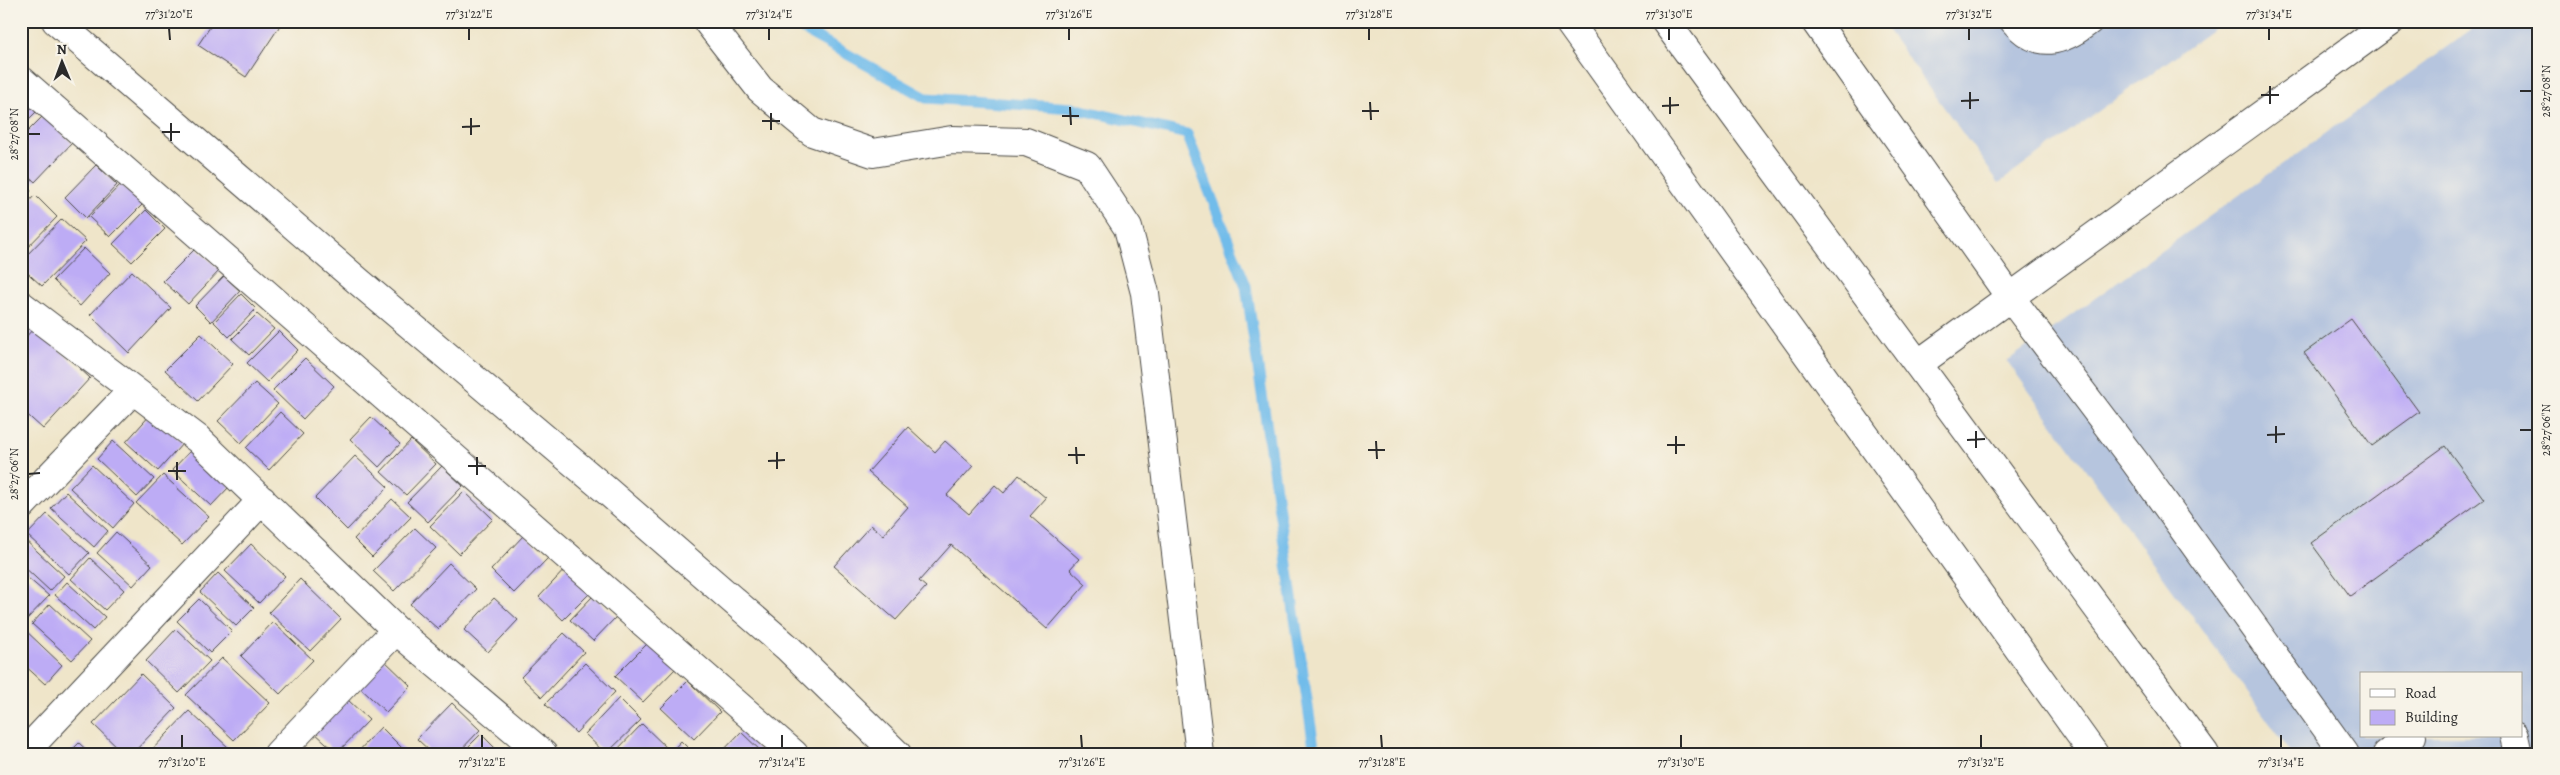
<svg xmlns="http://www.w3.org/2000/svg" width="2560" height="775" viewBox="0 0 2560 775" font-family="Alegreya,serif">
  <rect width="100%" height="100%" fill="#f7f3e8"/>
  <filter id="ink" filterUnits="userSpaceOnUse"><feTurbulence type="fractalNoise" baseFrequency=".02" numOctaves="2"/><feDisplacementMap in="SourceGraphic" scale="10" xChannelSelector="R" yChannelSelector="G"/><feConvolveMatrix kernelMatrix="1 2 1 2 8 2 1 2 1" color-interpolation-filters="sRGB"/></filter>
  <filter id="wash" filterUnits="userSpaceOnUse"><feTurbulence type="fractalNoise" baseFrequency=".0096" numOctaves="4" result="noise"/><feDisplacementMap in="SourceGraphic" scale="20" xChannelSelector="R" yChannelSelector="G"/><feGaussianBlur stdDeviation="1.12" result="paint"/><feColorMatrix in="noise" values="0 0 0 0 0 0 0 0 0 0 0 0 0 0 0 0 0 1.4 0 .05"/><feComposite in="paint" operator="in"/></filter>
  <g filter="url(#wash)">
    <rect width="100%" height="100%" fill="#efe5c9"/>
    <!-- industrial -->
    <path fill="#b6c5de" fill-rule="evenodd" d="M1881,21H2224L1999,183Z
      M2483,21H2539V754H2292L2007,361ZM2361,674H2521V736H2361Z"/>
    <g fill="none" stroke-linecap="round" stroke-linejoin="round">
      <!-- stream -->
      <path stroke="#71bcea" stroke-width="11" d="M799,21L804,30L926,98L1073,108L1187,134L1246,286L1315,754"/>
    </g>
    <g id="blocks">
      <!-- building -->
      <path fill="#bdacf5" d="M214,21H283L246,77L198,45Z
        M21,96L37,111L21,127Z
        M44,115L72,143L35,182L21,169V138Z
        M96,165L117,185L86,218L65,197Z
        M21,182L31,191L21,201Z
        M121,184L142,205L110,237L89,217Z
        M35,195L57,217L21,254V210Z
        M146,210L165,229L132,262L113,244Z
        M62,219L86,241L42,286L21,267V261Z
        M84,248L110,273L80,306L53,280Z
        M196,248L220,270L188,304L163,281Z
        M132,271L171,308L129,353L90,315Z
        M224,276L240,291L211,322L195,306Z
        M241,294L256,309L229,337L214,322Z
        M257,314L274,329L249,355L232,339Z
        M2351,319L2419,412L2372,446L2304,353Z
        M35,327L90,378L43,429L21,409V342Z
        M279,331L298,350L267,382L247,363Z
        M201,334L233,364L198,401L165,370Z
        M305,358L334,386L303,419L273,390Z
        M255,383L278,404L241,443L218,421Z
        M280,412L303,434L269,470L246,448Z
        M151,414L183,443L158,471L126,442Z
        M371,417L400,444L379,467L350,439Z
        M908,427L935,452L945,441L973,466L947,495L969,514L995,485L1004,493L1019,475L1046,498L1030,516L1079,559L1070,569L1086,584L1047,629L951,545L919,581L926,587L896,620L834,566L871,525L883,535L908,507L868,472Z
        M411,440L436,464L406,495L381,472Z
        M113,441L154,479L137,497L97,459Z
        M2445,446L2484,499L2350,596L2311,543Z
        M191,450L230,486L211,506L172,470Z
        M355,456L388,487L347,530L315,498Z
        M92,465L134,504L113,528L70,488Z
        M442,466L463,486L428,522L407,502Z
        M163,475L209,517L182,545L136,503Z
        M464,491L493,519L459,554L430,526Z
        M66,492L108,531L94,547L51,508Z
        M392,499L411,517L372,557L354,539Z
        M47,514L89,553L69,574L27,535Z
        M415,528L436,548L394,591L373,571Z
        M116,532L152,565L133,586L97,553Z
        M524,535L548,558L514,593L491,570Z
        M25,540L64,576L50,591L21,564V545Z
        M251,544L285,576L259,603L225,571Z
        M90,558L124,590L105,610L71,579Z
        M449,563L476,589L438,629L410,604Z
        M567,567L592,591L563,620L539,597Z
        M21,572L49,596L25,621L21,618Z
        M218,573L254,608L236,626L200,592Z
        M300,579L341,619L310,651L269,612Z
        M67,582L105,617L93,630L55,595Z
        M593,596L616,617L593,641L570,620Z
        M494,598L518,620L488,652L464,630Z
        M199,599L232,631L210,653L177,621Z
        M50,604L90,641L72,660L32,624Z
        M273,622L313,660L280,694L241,656Z
        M23,628L62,665L45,684L21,662Z
        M176,629L210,661L179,693L146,661Z
        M564,633L584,652L542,697L521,677Z
        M650,641L677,667L643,702L615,676Z
        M222,658L270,703L234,740L186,695Z
        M382,658L411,686L386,712L356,684Z
        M585,663L615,692L576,733L545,704Z
        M141,674L176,708L132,754H124L93,724Z
        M688,681L720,712L694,739L661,708Z
        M346,698L369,720L337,753L314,732Z
        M619,698L641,720L606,754L585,734Z
        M452,703L480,730L457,754H433L417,739Z
        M189,711L229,748L224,754H148Z
        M642,724L668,749L663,754H613Z
        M381,727L408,754H356Z
        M741,732L764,754H720Z
        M481,734L501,754H461Z
        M681,741L694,754H669Z
        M79,743L91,754H68Z"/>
    </g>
  </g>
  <g filter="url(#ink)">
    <use href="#blocks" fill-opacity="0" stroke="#484743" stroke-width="1"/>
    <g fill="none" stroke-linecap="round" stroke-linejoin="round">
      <!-- minor casing -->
      <g stroke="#484743" stroke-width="30">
        <path id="minor" d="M56,21L358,281L606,490L788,648L897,754
          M707,21L760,89L812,132L873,153L952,140L1026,142L1087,166L1128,228L1145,293L1200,754
          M1815,21L2010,297L2135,462L2345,754
          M2014,21C2039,50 2062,42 2089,21
          M21,80L794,754
          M21,305L198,439L396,630L543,754
          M1918,364L2391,21
          M21,506L133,390
          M2514,736L2518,754
          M23,754L262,500
          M278,754L396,630
          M2387,754L2412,736"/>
      </g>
      <!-- major casing -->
      <g stroke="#484743" stroke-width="30">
        <path id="major" d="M1568,21L2094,754
          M1665,21L2205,754"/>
      </g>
      <!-- minor -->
      <use href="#minor" stroke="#fff" stroke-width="28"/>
      <!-- major -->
      <use href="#major" stroke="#fff" stroke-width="28"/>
    </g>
  </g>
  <!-- ticks -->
  <path fill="none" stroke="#2b2b2b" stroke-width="2" d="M169,28L170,40M469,28V40M769,28V40M1069,28V40M1369,28V40M1669,28V40M1969,28V40M2269,28V40M2270,86V104M2520,91H2532M1970,92V109M2261,95H2279M1670,97V114M1961,101L1979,100M1370,102L1371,120M1662,106L1679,105M1070,107L1071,125M1362,111H1379M771,113V130M1062,116H1079M471,118V135M762,121H780M171,123V141M462,127L480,126M162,132H180M28,134H40M2276,426V443M2520,430H2532M1976,431V448M2267,435L2285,434M1676,436V454M1967,440L1985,439M1376,441L1377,459M1667,445H1685M1076,447L1077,464M1368,450H1385M777,452V469M1068,455H1085M477,457V475M768,461L785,460M177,462V480M468,466H486M168,471H186M28,474L40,473M182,735V748M482,735V748M782,735V748M1081,735L1082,748M1381,735L1382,748M1681,735V748M1981,735V748M2281,735V748"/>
  <!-- margin -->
  <rect width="2560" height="775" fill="none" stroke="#f7f3e8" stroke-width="55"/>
  <!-- legend -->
  <rect x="2360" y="672" width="162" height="65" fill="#f7f3e8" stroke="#a5a39c"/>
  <rect x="2370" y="689" width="25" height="8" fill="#ffffff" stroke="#a5a39c"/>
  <text x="2405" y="698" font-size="15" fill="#2b2b2b">Road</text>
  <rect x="2370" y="710" width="25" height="15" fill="#bdacf5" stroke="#a5a39c"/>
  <text x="2405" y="722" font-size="15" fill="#2b2b2b">Building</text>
  <!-- north arrow -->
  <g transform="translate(62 62) rotate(359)" stroke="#f7f3e8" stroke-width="4" paint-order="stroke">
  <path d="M0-4L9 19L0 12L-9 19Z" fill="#2b2b2b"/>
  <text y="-8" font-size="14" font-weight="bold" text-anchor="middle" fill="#2b2b2b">N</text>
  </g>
  <rect x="28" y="28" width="2504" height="720" fill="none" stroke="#2b2b2b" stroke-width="2"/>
  <g font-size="12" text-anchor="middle" fill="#2b2b2b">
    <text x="169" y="18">77°31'20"E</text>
    <text x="469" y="18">77°31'22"E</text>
    <text x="769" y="18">77°31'24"E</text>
    <text x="1069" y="18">77°31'26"E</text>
    <text x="1369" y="18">77°31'28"E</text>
    <text x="1669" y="18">77°31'30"E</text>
    <text x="1969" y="18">77°31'32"E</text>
    <text x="2269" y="18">77°31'34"E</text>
    <text transform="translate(2546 91) rotate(-90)" y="4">28°27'08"N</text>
    <text transform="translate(14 134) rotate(-90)" y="4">28°27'08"N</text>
    <text transform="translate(2546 430) rotate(-90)" y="4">28°27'06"N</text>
    <text transform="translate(14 474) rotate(-90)" y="4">28°27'06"N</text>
    <text x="182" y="766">77°31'20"E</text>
    <text x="482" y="766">77°31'22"E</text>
    <text x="782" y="766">77°31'24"E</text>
    <text x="1082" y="766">77°31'26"E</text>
    <text x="1382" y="766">77°31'28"E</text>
    <text x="1681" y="766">77°31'30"E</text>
    <text x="1981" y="766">77°31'32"E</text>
    <text x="2281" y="766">77°31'34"E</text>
  </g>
</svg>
